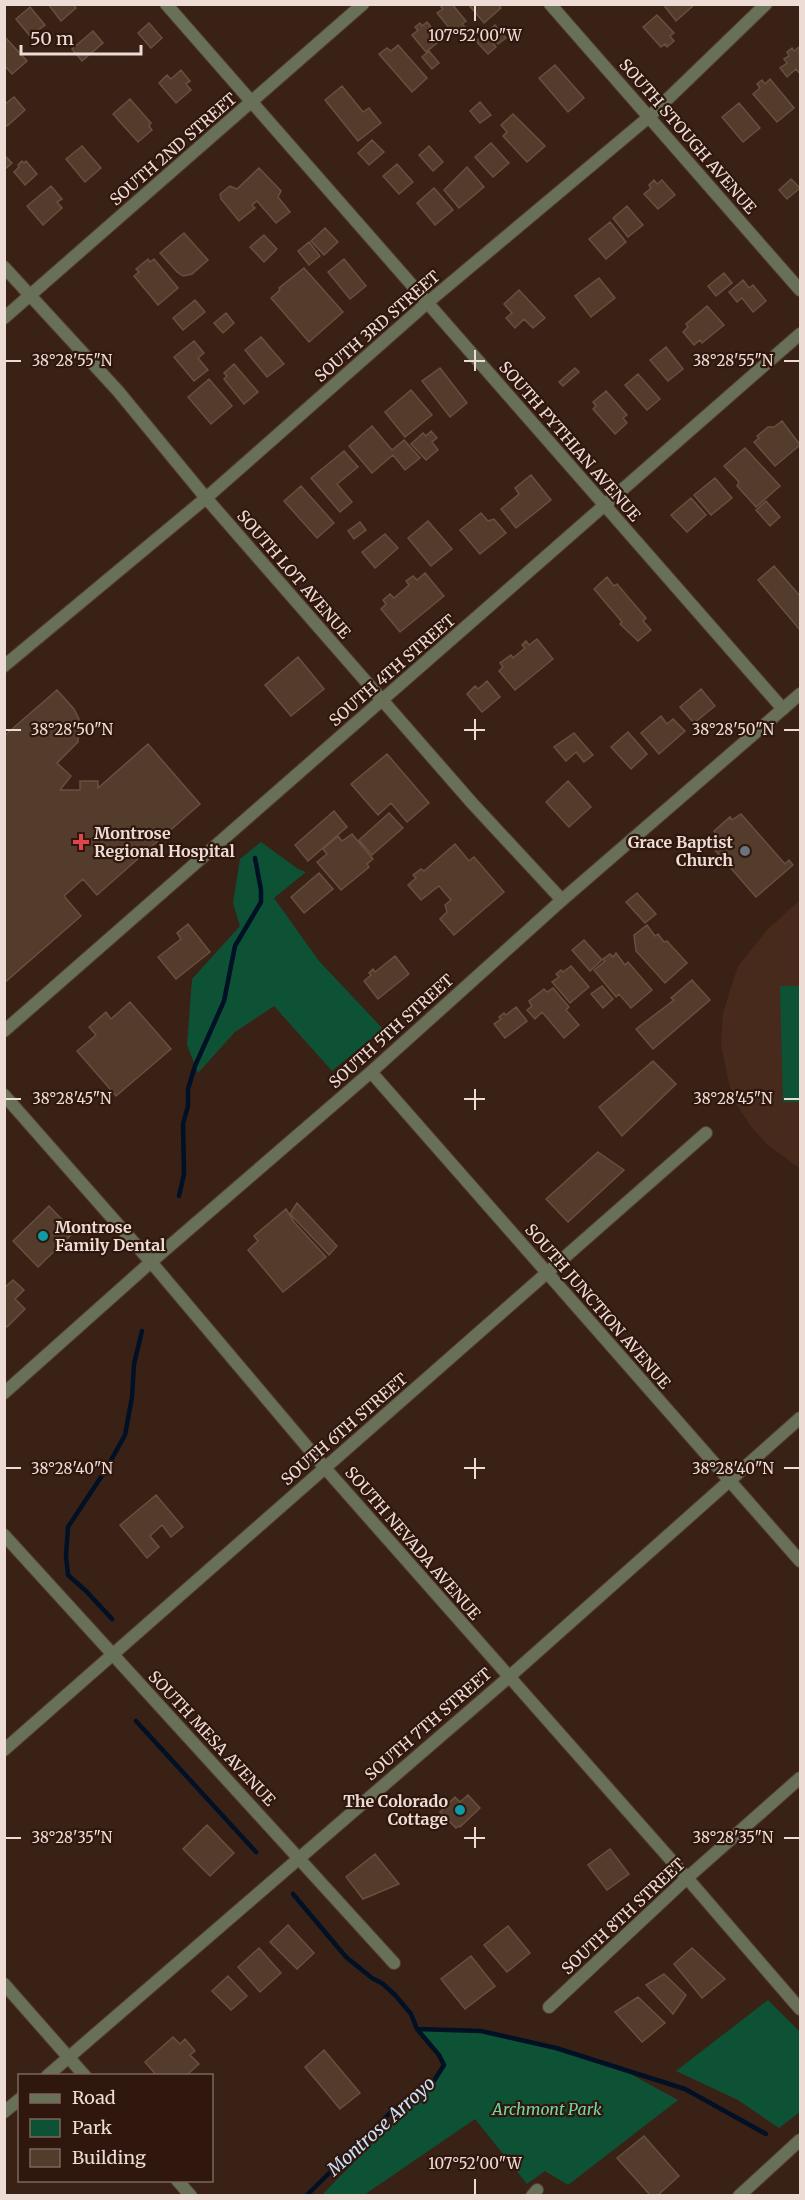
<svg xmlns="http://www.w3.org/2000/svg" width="805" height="2200" viewBox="0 0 805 2200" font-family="Merriweather,serif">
  <rect width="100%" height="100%" fill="#392116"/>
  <!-- built -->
  <path fill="#472a1c" d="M800,900V1169L768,1145L752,1128L737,1105L729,1084L721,1044L723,1013L738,966L768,929Z"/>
  <!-- green -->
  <path fill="#0e5236" d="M261,842L298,869L306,872L274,898L319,961L383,1029L332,1071L274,1006L235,1032L198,1073L187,1045L192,979L240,926L233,903L240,859Z
    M780,986H800V1102H783Z
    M768,2000L800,2032V2112L779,2128L738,2100L676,2071Z
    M417,2029L481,2031L556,2048L625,2071L678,2100L568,2185L545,2171L527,2184L475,2119L364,2195H322L438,2076L444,2065L439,2055Z"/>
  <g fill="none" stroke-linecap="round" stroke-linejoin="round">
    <!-- stream -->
    <path stroke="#001025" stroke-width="4.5" d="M179,1196L184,1174L183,1124L188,1106V1089L195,1066L224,1001L235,946L261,902V890L255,858
      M112,1619L86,1591L68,1575L66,1556L68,1527L105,1471L125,1435L132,1397L134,1364L142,1331
      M136,1721L256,1852
      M293,1894L346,1957L372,1978L383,1984L396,1996L411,2014L417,2029L439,2055L444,2065L432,2084L421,2093L393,2110L306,2196
      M417,2029L481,2031L556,2048L685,2089L766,2134"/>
  </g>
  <!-- building -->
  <path fill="#543c2c" stroke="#684f3f" stroke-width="1.5" d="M48,4H73L76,8L61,21Z
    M444,4H452L466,21L462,24L465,27L455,35L437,13L443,9L441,7Z
    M468,4H498L501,8L484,23Z
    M663,4H695L676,21Z
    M30,7L45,25L30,36L16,19Z
    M657,15L674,33L670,36L674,41L667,47L665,44L661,47L643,27Z
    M427,22L441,40L426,52L412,35L418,30L415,27L420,23L422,26Z
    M149,23L162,38L151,48L138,33Z
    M495,25L506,38L498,44L488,32Z
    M93,31L103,43L82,61L72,49Z
    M485,33L496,47L488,54L476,41Z
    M4,36L27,61L12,74L4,65Z
    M398,45L427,78L412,92L379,54L387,48L391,51Z
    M799,47L800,74L796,69L787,77L780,68L787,63L784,59L789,56L787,52L792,48L794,51Z
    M429,51L439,63L432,69L422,57Z
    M555,65L584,98L568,112L539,78Z
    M181,70L190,81L186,84L191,90L176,103L159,83L167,75L171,79Z
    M770,79L794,108L777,122L753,94L760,88L757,84L762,80L765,84Z
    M342,86L363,112L369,108L381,123L358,141L325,100Z
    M14,97L25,110L7,126L4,123V105Z
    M130,99L151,123L149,126L152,130L138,142L113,114Z
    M480,102L491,115L480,123L470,111Z
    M739,103L760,128L743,142L722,117Z
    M513,114L545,146L527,162L503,136L507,132L501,125Z
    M372,140L384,152L369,165L358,153Z
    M491,143L509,163L493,177L475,157Z
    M82,146L101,168L85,182L66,159Z
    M429,146L443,162L433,171L419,155Z
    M4,155L12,163L4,170Z
    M22,161L24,163L26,161L37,174L25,185L14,172L19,167L18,165Z
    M397,164L413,182L399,194L383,176Z
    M467,167L484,187L459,208L444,190Z
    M259,168L281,191L278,197L290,212L276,223L257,201L252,205L255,208L239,221L221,199L220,194L230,186L237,189Z
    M791,179L800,188L787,199L779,190Z
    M654,180L657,184L662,180L675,195L658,209L644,194L651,188L649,185Z
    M51,186L62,199L57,202L62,208L43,225L27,206Z
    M434,188L453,210L435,225L417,203Z
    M627,206L643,225L628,237L613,218Z
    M610,222L626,242L606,259L589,239Z
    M325,228L338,242L324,255L311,241Z
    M184,233L208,260L192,274L183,276L177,272L160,253Z
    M264,235L277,249L264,262L250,247Z
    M309,242L320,256L309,265L298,251Z
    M148,259L150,262L154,259L178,288L158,305L134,276L139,272L136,269Z
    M344,259L366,286L350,299L328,272Z
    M304,268L343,312L309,342L271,298L280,290L279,288Z
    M724,273L732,283L716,296L708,286Z
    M599,278L615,298L591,317L575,296Z
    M743,280L749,288L753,285L766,301L753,312L742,298L737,302L729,292Z
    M519,290L545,318L533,328L524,319L515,328L506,318L512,313L504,304Z
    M195,300L205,312L183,330L173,318Z
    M707,306L724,325L702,343L700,340L694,345L683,332L688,327L686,324Z
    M226,313L234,323L223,333L214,323Z
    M261,337L284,364L267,377L245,350Z
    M194,341L204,353L198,358L208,370L194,381L174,357Z
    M666,347L683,369L668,381L650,360Z
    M234,364L258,392L244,404L224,379L227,376L224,373Z
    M440,368L467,403L450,417L422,381Z
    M575,368L579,372L563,386L559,382Z
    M638,374L660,399L647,410L625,385Z
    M209,379L232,406L211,424L188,397Z
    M411,390L432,415L405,437L385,412Z
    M606,391L627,415L623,418L627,423L615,434L593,409L596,406L593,402Z
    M782,421L800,445L775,466L754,442L759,438L757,436L768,427H774Z
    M372,426L392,450L404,440L420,458L405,470L393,455L372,473L349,446Z
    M431,431L437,438L432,442L438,450L426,460L411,444L423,433L426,436Z
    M745,448L780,486L756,507L737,486L739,482L724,466Z
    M344,451L358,467L337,484L352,502L340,512L311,478Z
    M531,475L551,500L516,528L501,509L519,494L515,488Z
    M715,478L732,498L711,515L694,495Z
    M301,486L334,523L317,538L284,501Z
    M691,498L706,515L687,532L671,515Z
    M766,501L780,517L770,526L756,510Z
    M481,513L488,521L494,519L506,533L480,554L460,530Z
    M428,521L452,549L431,566L408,538Z
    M360,522L366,530L354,539L348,531Z
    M385,534L398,548L375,568L362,552Z
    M774,566L800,596V630L758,580Z
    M425,573L444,596L400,632L381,609L386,604L383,600L390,594L394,598L409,585L406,581L413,576L417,580Z
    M607,577L614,586L617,584L646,618L643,621L651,630L638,641L620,624L622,622L594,589Z
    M537,639L553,659L515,690L499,671L503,667L500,663L511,655L513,658L525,648L522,645L526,641L529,645Z
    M298,657L324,689L291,716L265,685Z
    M487,681L500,697L482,712L467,694L475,686L478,689Z
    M701,689L715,706L694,723L680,707Z
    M57,690L74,709L79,719L78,742L57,763L71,776L60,790H80V781H98V788L148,744L200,804L97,895L83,879L64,896L81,916L4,983V736Z
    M661,716L667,724L673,719L685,731L659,754L641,733Z
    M628,732L647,754L631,769L611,747Z
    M574,733L593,755L584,762L576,752L566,761L554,747Z
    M387,754L429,803L407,822L391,803L378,815L351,784Z
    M568,781L591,807L569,827L546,802Z
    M334,811L347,827L308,861L295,845Z
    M389,813L403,828L372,855L359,840Z
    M741,814L785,864L789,860L793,865L756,897L708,842L717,835L714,831L730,817L732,820Z
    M352,834L373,859L367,864L369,867L341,890L317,862L327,854L323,849L338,836L342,841Z
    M455,844L469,861L474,857L504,892L454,935L440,919L447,912L445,905L451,900L439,886L421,900L408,885L416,878L413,875L421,869L424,871Z
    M319,873L333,889L304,913L291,897Z
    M637,893L656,914L645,923L626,902Z
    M188,924L210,952L176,979L158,957L181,939L177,933Z
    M647,925L655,936L658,934L664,942L667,941L687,963L665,983L636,951L634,935Z
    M584,940L602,960L590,971L572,950Z
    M616,953L625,965L628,962L652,990L631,1008L619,994L616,997L594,970L605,961L603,959L610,954L613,957Z
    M395,956L409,974L378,999L364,981L371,975L369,973L373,969L375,972Z
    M571,966L589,987L570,1003L552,982L559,977L556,974L561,970L563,972Z
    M692,980L710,1000L653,1049L636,1029L674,1000L671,998Z
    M602,986L613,999L603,1008L591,994Z
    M553,988L569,1007L566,1010L579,1025L564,1038L542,1012L535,1019L527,1010L532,1006L529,1001L544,989L547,992Z
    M130,1002L171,1049L116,1096L77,1051L96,1035L89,1027L106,1012L111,1019Z
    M516,1007L527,1021L505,1038L494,1024L501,1019L499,1017L504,1013L506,1015Z
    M653,1061L676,1084L622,1136L599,1107Z
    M598,1152L624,1170L568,1222L546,1199Z
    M297,1203L337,1246L329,1255L290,1214Z
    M49,1206L74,1232L38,1267L13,1241Z
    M286,1209L294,1222L326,1257L283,1292L248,1250L258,1241L254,1236Z
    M13,1280L24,1290L15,1299L25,1309L7,1327L4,1324V1288Z
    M156,1495L183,1527L171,1537L162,1525L150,1536L159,1547L147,1558L120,1525Z
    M468,1795L480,1808L460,1827L459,1826L456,1828L440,1812L455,1797L460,1802Z
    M207,1825L234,1853L210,1876L183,1849Z
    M610,1849L629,1874L607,1890L588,1865Z
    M375,1854L399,1884L363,1899L346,1877Z
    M288,1925L314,1953L297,1969L270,1942Z
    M508,1926L530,1953L507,1972L484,1945Z
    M259,1948L281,1973L260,1992L238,1967Z
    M692,1948L725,1979L702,1998L674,1964Z
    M471,1956L495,1986L465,2009L441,1979Z
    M664,1974L686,1995L673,2014L646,1985Z
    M228,1976L247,1996L231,2010L212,1991Z
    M638,1997L665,2023L642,2042L615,2012Z
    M173,2037L180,2044L185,2039L195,2051L190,2055L199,2064L189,2073L191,2076H157L145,2062Z
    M324,2050L360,2093L340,2109L305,2067Z
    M644,2136L679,2176L657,2196H651L617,2158Z"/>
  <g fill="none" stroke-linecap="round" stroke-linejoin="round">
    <!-- minor casing -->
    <g stroke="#563f35" stroke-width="14">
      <path id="minor" d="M166,4L783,709
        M550,4L800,290
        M4,267L118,391L206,498L472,803L562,900
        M4,318L363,4
        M4,666L206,498L427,303L649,117L766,4
        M4,1031L800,334
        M151,1262L325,1468L687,1878L800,2009
        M4,1535L394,1963
        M4,1750L706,1133
        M549,2007L687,1878L800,1778
        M47,2076L509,1677L800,1418
        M4,2112L20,2099
        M532,2196L537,2190
        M739,2196L800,2140"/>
    </g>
    <!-- tertiary casing -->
    <g stroke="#563f35" stroke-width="14">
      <path id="tertiary" d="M371,1072L800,1561
        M4,1095L151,1262
        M4,1393L151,1262L371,1072L562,900L800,694
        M4,1984L85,2076
        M177,2180L191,2196"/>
    </g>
    <!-- minor -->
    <use href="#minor" stroke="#687157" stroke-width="12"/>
    <!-- tertiary -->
    <use href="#tertiary" stroke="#687157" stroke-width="12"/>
  </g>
  <!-- ticks -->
  <path fill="none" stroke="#eddcd5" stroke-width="2" d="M475,6V21M475,350V371M6,361H21M464,361H485M784,361H799M475,719V740M6,730H21M464,730H485M784,730H799M475,1089V1110M6,1099H21M464,1099H485M784,1099H799M475,1458V1479M6,1468H21M464,1468H485M784,1468H799M475,1827V1848M6,1838H21M464,1838H485M784,1838H799M475,2179V2194"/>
  <!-- markers -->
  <path fill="#e0444e" stroke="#2f170d" stroke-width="2" d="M78 833h6v6h6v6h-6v6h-6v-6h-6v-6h6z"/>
  <circle fill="#6b7280" stroke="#2f170d" stroke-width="2" cx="745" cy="851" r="6"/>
  <g fill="#0f9aa8" stroke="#2f170d" stroke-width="2">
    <circle cx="43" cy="1236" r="6"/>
    <circle cx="460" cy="1810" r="6"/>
  </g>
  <g text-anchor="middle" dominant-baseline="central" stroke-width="4.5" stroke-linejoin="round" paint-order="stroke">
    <!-- street labels -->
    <g font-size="16" fill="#eddcd5" stroke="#2f170d">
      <text transform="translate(688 136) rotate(49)">SOUTH STOUGH AVENUE</text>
      <text transform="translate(173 149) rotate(-41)">SOUTH 2ND STREET</text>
      <text transform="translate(377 326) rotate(-41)">SOUTH 3RD STREET</text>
      <text transform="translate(570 441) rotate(49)">SOUTH PYTHIAN AVENUE</text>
      <text transform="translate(294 574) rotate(49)">SOUTH LOT AVENUE</text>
      <text transform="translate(392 670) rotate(-41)">SOUTH 4TH STREET</text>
      <text transform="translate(391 1031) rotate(-42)">SOUTH 5TH STREET</text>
      <text transform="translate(598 1306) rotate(49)">SOUTH JUNCTION AVENUE</text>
      <text transform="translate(344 1429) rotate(-41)">SOUTH 6TH STREET</text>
      <text transform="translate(413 1543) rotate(49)">SOUTH NEVADA AVENUE</text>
      <text transform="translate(428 1724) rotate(-41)">SOUTH 7TH STREET</text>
      <text transform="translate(212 1738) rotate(47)">SOUTH MESA AVENUE</text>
      <text transform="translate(623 1916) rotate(-43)">SOUTH 8TH STREET</text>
    </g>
    <!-- poi labels -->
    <g font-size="16" font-weight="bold" fill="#eddcd5" stroke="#2f170d" text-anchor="start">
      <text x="94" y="833">Montrose<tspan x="94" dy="18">Regional Hospital</tspan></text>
      <text x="733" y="842" text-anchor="end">Grace Baptist<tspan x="733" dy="18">Church</tspan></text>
      <text x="55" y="1227">Montrose<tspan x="55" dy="18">Family Dental</tspan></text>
      <text x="448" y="1801" text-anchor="end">The Colorado<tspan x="448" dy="18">Cottage</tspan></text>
    </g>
    <!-- park labels -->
    <g font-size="16" font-style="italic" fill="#72d7a5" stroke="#2f170d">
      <text x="547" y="2109">Archmont Park</text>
    </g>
    <!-- water labels -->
    <g font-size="18" font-style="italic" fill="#c7e3fe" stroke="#2f170d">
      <text transform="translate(381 2126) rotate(-42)">Montrose Arroyo</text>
    </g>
  </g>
  <g font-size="15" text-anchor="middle" fill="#eddcd5" stroke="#2f170d" stroke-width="4.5" stroke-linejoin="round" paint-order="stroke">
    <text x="475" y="41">107°52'00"W</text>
    <text x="72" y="366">38°28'55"N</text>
    <text x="733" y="366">38°28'55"N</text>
    <text x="72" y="735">38°28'50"N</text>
    <text x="733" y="735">38°28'50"N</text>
    <text x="72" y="1104">38°28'45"N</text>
    <text x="733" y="1104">38°28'45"N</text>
    <text x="72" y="1474">38°28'40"N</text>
    <text x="733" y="1474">38°28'40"N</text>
    <text x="72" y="1843">38°28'35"N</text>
    <text x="733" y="1843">38°28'35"N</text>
    <text x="475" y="2169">107°52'00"W</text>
  </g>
  <!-- border -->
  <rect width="805" height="2200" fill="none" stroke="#eddcd5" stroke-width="12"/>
  <!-- legend -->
  <rect x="18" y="2074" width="195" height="108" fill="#2f170d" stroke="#7b665d" stroke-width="1.5"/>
  <rect x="30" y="2094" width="30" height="9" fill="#687157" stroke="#7b665d" stroke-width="1.5"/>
  <text x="72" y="2104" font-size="18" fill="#eddcd5">Road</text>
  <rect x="30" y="2119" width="30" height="18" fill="#0e5236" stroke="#7b665d" stroke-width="1.5"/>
  <text x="72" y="2134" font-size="18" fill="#eddcd5">Park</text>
  <rect x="30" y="2149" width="30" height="18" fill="#543c2c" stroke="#7b665d" stroke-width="1.5"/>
  <text x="72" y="2164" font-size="18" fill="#eddcd5">Building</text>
  <!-- scale -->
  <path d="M21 45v9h120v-9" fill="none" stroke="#eddcd5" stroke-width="3"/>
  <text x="30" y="45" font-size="18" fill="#eddcd5" stroke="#2f170d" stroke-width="4.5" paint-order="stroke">50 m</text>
</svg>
